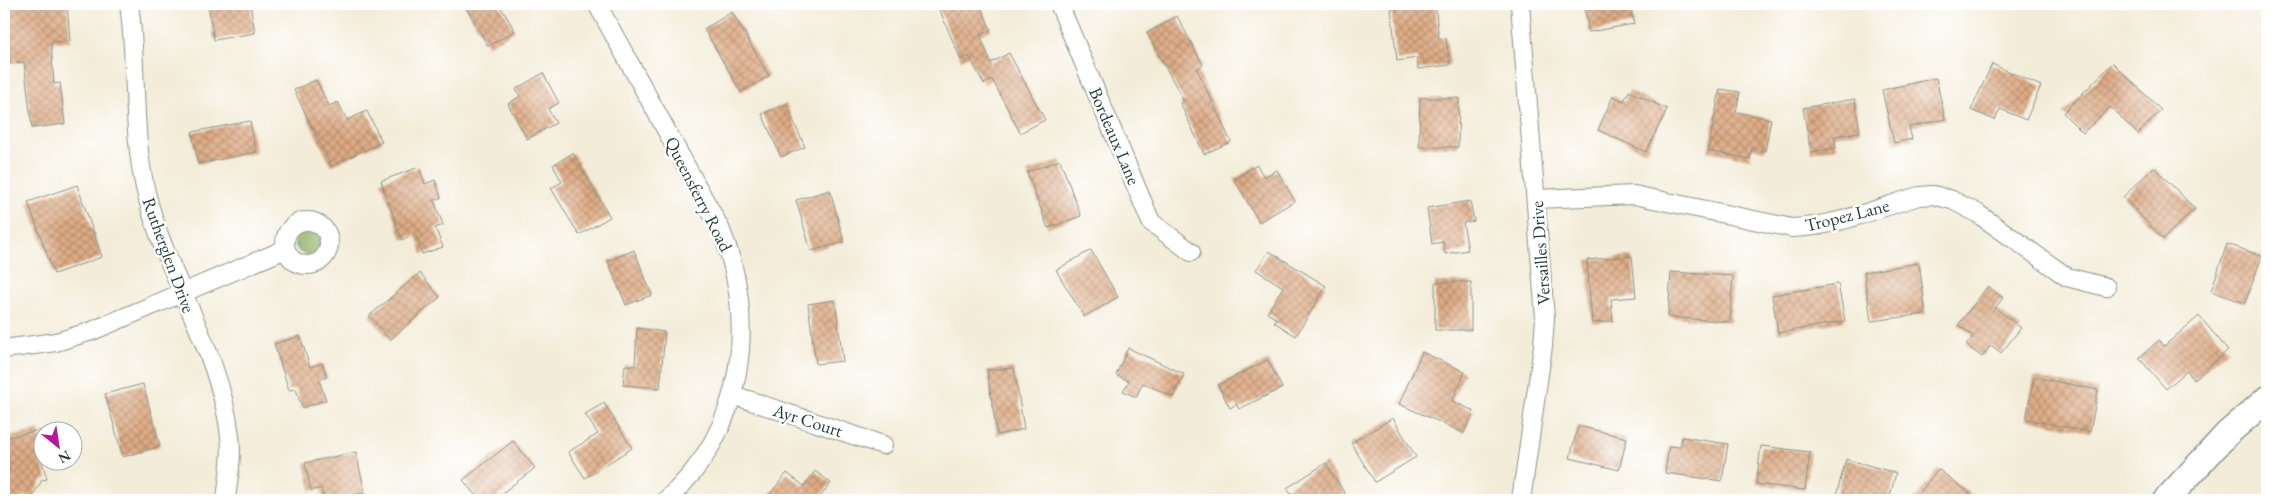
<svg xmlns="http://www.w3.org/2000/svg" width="2271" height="504" viewBox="0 0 2271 504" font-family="'EB Garamond',serif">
  <defs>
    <pattern id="forest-firs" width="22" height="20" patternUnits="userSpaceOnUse" patternTransform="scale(1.25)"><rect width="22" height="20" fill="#8aaa5c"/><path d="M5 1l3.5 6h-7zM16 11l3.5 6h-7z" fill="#708c4d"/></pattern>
    <pattern id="building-cross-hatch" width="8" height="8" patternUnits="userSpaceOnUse" patternTransform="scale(1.25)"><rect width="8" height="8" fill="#dfab84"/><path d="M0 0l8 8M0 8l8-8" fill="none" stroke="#b48c6d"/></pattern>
  </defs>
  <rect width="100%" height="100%" fill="#fff"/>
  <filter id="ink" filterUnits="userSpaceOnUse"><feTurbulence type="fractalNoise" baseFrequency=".02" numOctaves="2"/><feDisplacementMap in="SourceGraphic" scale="10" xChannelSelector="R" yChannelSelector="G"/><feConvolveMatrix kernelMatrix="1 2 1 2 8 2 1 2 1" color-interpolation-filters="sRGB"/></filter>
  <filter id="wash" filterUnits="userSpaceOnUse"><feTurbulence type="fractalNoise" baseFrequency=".0096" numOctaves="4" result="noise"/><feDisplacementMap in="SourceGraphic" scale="20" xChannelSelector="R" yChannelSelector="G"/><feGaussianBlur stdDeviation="1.12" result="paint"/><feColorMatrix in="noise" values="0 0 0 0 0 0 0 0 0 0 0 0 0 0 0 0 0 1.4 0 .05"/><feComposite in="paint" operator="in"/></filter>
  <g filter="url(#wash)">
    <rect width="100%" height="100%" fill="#f3ecd8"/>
    <!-- forest -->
    <path fill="url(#forest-firs)" stroke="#547448" d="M295 242a13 13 0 1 1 26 0a13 13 0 1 1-26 0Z"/>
    <g id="blocks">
      <!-- building -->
      <path fill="url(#building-cross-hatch)" d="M6,4H67L70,41L51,42L54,84L60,83L65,124L32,128L24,62L10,63Z
        M208,4H250L255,33L214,40Z
        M464,4H499L515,31L488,46Z
        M937,4H980L991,30L980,35L991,63L1009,53L1045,120L1020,133L992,79L984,84L969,56L961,60Z
        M1435,4L1439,39L1446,38L1450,65L1418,69L1417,58L1397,61L1391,9Z
        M1584,4H1630L1634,24L1589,32Z
        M732,12L769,76L741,92L704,29Z
        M1177,16L1203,65L1197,69L1231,142L1204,154L1180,103L1184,101L1147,33Z
        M2113,63L2161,110L2138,134L2110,107L2083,133L2063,113Z
        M1992,64L2041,86L2026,120L2000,109L1995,120L1971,110Z
        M543,73L559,103L548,109L556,123L527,139L508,104L520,96L516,89Z
        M1936,78L1945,119L1909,127L1912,139L1894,143L1882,90Z
        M316,80L329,106L338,102L347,120L367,111L382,142L331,166L294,90Z
        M1720,89L1740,92L1736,112L1771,119L1765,151L1752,148L1750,159L1708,151Z
        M1629,91L1667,109L1646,152L1598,130L1613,96L1624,101Z
        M1420,98H1459L1458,147H1419Z
        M1855,99L1860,132L1834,136L1836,148L1811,152L1803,108Z
        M786,104L805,147L781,157L762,114Z
        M250,121L256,152L198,164L192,132Z
        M573,153L610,217L579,235L551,188L562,182L553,165Z
        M1060,160L1081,216L1048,228L1027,172Z
        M1257,165L1264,177L1277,170L1295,201L1259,222L1234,179Z
        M419,167L425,184L435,180L441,198L434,200L443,225L435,228L443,247L422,254L416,235L402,240L381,181Z
        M2154,167L2195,209L2163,239L2123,197Z
        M77,185L102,257L54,274L28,202Z
        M830,190L844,242L811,251L796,200Z
        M1470,201L1474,221L1463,223L1468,250L1445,254L1443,242L1432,244L1427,208Z
        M2227,244L2262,256L2245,303L2211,291Z
        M634,250L652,295L626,305L608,261Z
        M1091,250L1118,297L1084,317L1056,270Z
        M1269,251L1326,286L1296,336L1274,322L1277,319L1267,313L1283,287L1256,270Z
        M1632,256L1636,297L1611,299L1613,321L1592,323L1587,260Z
        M1919,263L1926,314L1871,321L1864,272Z
        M1671,272L1733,276L1730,322L1668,317Z
        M420,273L440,297L390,340L369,316Z
        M1435,282H1471V330H1435Z
        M1838,284L1845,321L1778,333L1772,295Z
        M1988,286L2003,298L1995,308L2021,328L2001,353L1991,345L1982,357L1966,345L1973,336L1958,325Z
        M835,300L843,361L816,364L808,304Z
        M2199,316L2228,350L2194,380L2187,371L2166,389L2139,358L2159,340L2164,346Z
        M637,328L665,332L660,388L623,385L625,365L635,366Z
        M300,336L310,367L322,363L327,377L319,380L326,400L302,408L296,389L289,390L274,344Z
        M1128,348L1184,374L1173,397L1143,383L1136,397L1123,391L1129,381L1116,375Z
        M1422,352L1465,372L1452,401L1474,411L1464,433L1399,404Z
        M1268,360L1282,388L1239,409L1236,404L1230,408L1218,385Z
        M1014,368L1024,429L997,435L987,370Z
        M2034,377L2098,390L2090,432L2026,419Z
        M143,384L160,446L123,457L105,394Z
        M604,403L632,448L585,478L568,452L598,434L585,414Z
        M1393,418L1416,457L1375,482L1351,443Z
        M1578,426L1627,438L1619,470L1570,458Z
        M39,430L42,444V462L47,479L42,480L31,499L24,495L21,500H13L4,493V472L10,471L4,438Z
        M1682,437L1728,444L1722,481L1665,473L1669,446L1680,447Z
        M513,441L535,468L493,500H479L463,480Z
        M1761,446L1810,452L1805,490L1756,484Z
        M356,452L365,493L324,500L321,488L311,491L305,463Z
        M1846,459L1896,473L1889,500H1835Z
        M1326,463L1345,494L1335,500H1295L1287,488Z
        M1938,469L1979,500H1914Z
        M815,471L831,483L819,498L822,500H765L787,473L804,486Z"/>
    </g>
  </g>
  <g filter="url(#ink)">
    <use href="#blocks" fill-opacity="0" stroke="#899486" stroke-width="1"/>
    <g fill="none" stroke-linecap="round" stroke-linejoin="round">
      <!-- street casing -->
      <g stroke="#899486" stroke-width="20">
        <path id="street" d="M129,4C138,67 131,130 146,192C166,276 220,350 230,436C233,457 228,479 226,500
          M597,4L720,228C759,320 744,433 666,500
          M1059,4L1151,222L1191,252
          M1520,4L1545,318L1543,346L1521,500
          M1536,199L1634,195L1792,228C1835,227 1878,208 1919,196L1933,195L1952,200L1977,213L2067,277L2106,287
          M285 243a22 22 0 1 1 44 0a22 22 0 1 1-44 0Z
          M4,349L56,342L92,331L286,249
          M733,395L883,445"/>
      </g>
      <!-- secondary casing -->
      <g stroke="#899486" stroke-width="28">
        <path id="secondary" d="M2166,500L2227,434L2267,399"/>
      </g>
      <!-- street -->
      <use href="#street" stroke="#fff" stroke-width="18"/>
      <!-- secondary -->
      <use href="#secondary" stroke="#fff" stroke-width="25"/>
    </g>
  </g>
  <g text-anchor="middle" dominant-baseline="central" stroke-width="5" stroke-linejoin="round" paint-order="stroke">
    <!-- street labels -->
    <g font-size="18" fill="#1f3d34" stroke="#fff">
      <text transform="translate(1115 136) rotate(67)">Bordeaux Lane</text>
      <text transform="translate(699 194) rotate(63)">Queensferry Road</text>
      <text transform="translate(1847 215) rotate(-14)">Tropez Lane</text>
      <text transform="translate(1540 253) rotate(-94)">Versailles Drive</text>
      <text transform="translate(169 255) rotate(70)">Rutherglen Drive</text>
      <text transform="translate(808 420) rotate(18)">Ayr Court</text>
    </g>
  </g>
  <!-- margin -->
  <rect width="2271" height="504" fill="none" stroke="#fff" stroke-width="20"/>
  <!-- north arrow -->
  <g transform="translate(58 446) rotate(150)"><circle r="24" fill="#ffffff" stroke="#a5b1ae"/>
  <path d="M0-4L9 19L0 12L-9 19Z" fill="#b5179e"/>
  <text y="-8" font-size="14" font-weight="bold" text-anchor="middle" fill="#1f3d34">N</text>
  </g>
</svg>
